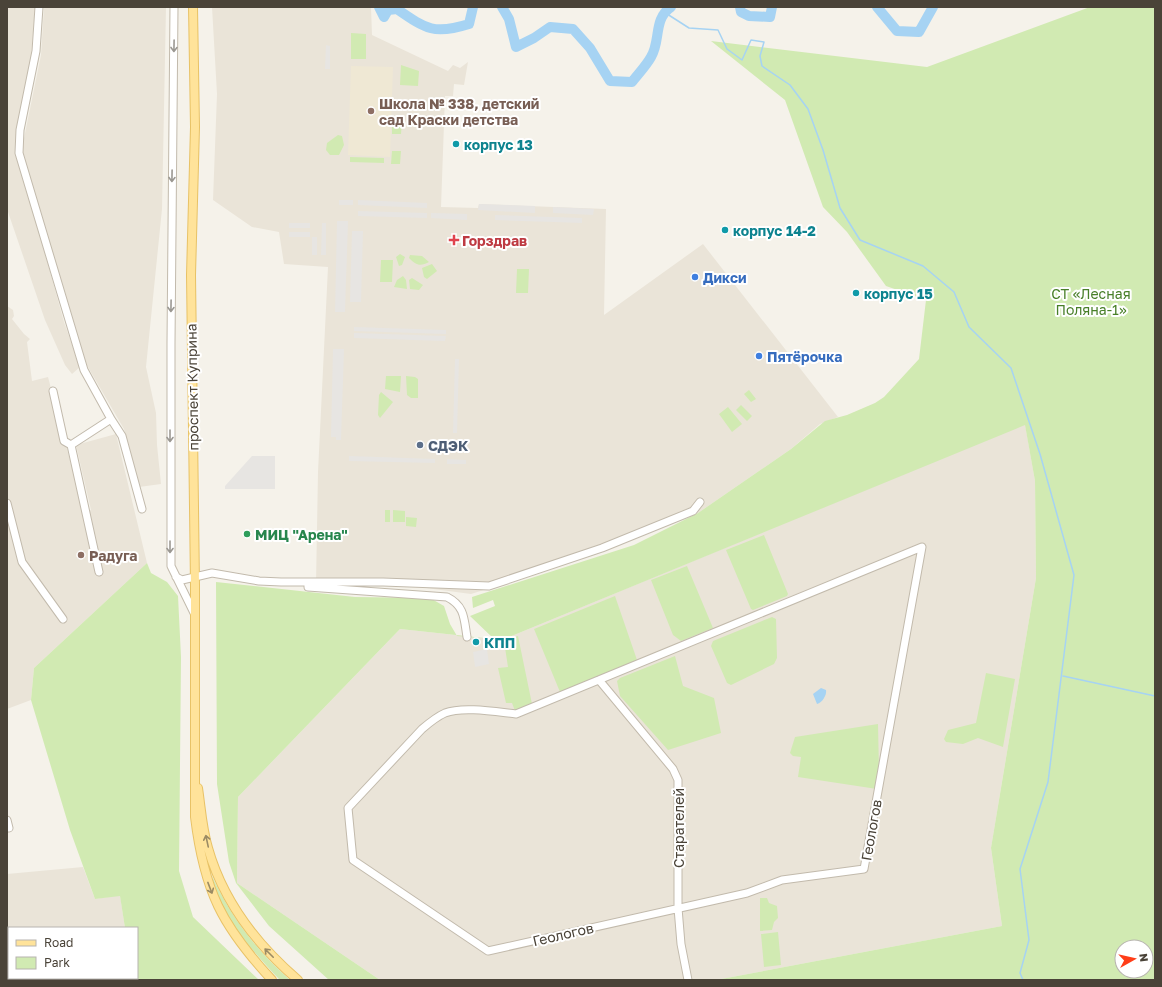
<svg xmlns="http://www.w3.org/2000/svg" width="1162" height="987" viewBox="0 0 1162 987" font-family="'Golos Text',sans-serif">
  <rect width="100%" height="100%" fill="#f5f2ea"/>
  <!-- residential -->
  <path fill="#eae4d8" d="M7,7H35L31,57L16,149L64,322L80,367L72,374L65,365L45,320L7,209Z
    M44,7H166L162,209L146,367L156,413L157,445L161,484L139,487L124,429L85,362L23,154V143L41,55Z
    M212,7H371L372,35L448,71L453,65L460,68L468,62L464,85L454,84L453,96H445L441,207L478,208L479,204L606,209L604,315L703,244L838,417L820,424L791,449L698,513L561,566L471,594L411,586L316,584L318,472L328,267L284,264L279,232L252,227L213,200L217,94Z
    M7,306L13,310L14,316L12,319L24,334L30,339L27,342L32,381L48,377L84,513L91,510L76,445L116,434L147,563L34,668L31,700L7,709Z
    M1025,424L1035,481L1036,578L991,848L1002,926L716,980H380L237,883L238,797L400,629L502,640Z
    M83,867L95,899L120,895L125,928H9V978H131V980H7V874Z"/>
  <!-- education -->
  <path fill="#efe8d4" d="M351,66L393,67L390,157L348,155Z"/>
  <!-- green -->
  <path fill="#d1eab2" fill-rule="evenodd" d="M1090,7H1155V980H716L1002,926L991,848L1036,578L1035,481L1025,425L502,640L400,629L238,797L237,883L380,980H329L269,926L236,883L229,862L217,784L216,582L355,597L430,598L444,606L450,624L457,636L494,639L470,616L495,606L493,600L473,608L472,597L634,545L698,513L791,449L825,421L847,415L875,403L884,397L919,359L926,300L886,286L847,232L823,207L785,100L711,41L927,67ZM1122,947H1146V971H1122Z
    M351,33L366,34V59H351Z
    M401,65L419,71L418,86L400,85Z
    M392,121H402L401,134H392Z
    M338,135L342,136L344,145L339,155H330L326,150L327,143Z
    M392,151H401L400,164H391Z
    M350,157L384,158V163L350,162Z
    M400,254L405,257L402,265L399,266L396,257Z
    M410,255L422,256L429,262C420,267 416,265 409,258Z
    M381,260H393L392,282H380Z
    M432,264L437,271L427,279L424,277L422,268Z
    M517,269H529L528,293H516Z
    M403,276L406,280L407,289L394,287L397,280Z
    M412,278L423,285L419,290L410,289L409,280Z
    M386,376H401L400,392L385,389Z
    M406,376L415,377L418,379V398H411L407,395Z
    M749,390L756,399L751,402L744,394Z
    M381,392L393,402L380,418L378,415L379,395Z
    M741,405L752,416L747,421L736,410Z
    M728,407L742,424L732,432L719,414Z
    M385,510H390V522H385Z
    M393,510L405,511V522H393Z
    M406,517L417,518L416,527L406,526Z
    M764,535L788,594L787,596L753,610L751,609L726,550Z
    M147,563L151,573L167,582L178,596L181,657L179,871L193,917L259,980H131V978H137V928H125L120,896L95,899L70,830L31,700L34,668Z
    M687,566L713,628L681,641L673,635L651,580Z
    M615,596L637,660L560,692L534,629Z
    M772,617L776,619L777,658L774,664L731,685L727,683L711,646L713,641Z
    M518,636L532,704L515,711L512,703H506L498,668L508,667L504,641Z
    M675,656L683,686L714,698L721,733L668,750L620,696L617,681L620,678Z
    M986,673L1015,679L1003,747L978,738L963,744L946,742L944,739L948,730L976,723Z
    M878,724L879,770L877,789L798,777L801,757L793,756L790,753L795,737Z
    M212,876C231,917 256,950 290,980H280C255,954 217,912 212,876Z
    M760,898H767L769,903L777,906L778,918L774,922L772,930L760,931Z
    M778,932L781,965L764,967L761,934Z"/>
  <!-- parking -->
  <path fill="#e7e5e2" d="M326,45L330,46V69H325Z
    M339,200H353V205H339Z
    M358,200L427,203V208L358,205Z
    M479,204L535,206V213L478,210Z
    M553,207L594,209L593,215L553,213Z
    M358,211L427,213V218L358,216Z
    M431,213L467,214V220L431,218Z
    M495,215L582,218V223L495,220Z
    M337,221H348L345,312H335Z
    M289,223H310V228H289Z
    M322,223H326V255H321Z
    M352,231H363L361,302H350Z
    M289,232H310V237H289Z
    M312,237H317V255H312Z
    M354,327L446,330V334L354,331Z
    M354,333L446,336L445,341L354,338Z
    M333,349H344L341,440H336V437H331Z
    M455,359H459L457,433H453Z
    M252,456H275V489H225V486Z
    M349,456L435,459V463L349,461Z
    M447,459L466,460V464H447Z
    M487,649L489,664L475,667L473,652Z"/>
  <!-- water -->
  <path fill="#a6d3f3" d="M821,688L826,690C827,695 822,703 817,704L813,694Z"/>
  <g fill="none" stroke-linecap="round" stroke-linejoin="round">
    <!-- stream -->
    <path stroke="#a6d3f3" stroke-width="1.5" d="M664,12L689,28L718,30L727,49L742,60L751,40L764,42L760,56L762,66L790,85L808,109L823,150L840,208L860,240L923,266L954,292L969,327L1011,368L1040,454L1074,575L1048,782L1020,869L1029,940L1020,973L1023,980
      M1063,676L1155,696"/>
    <!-- river -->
    <path stroke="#a6d3f3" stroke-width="10" d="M379,7L384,17L388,10L397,9C426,29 434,35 469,24L473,7
      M502,7L509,19L516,47L534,38L550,27L573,29L590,48L610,81L632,82C638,74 646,66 651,57C661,41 653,19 671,7
      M740,7L741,12L749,16L770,17L772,7
      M877,7L897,31L919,32L933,7"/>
    <!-- minor casing -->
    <g stroke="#c2baac" stroke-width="9">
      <path id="minor" d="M39,7L36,51L20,130L19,153L84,370L111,419L122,436L142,509
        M174,7L171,343V566L195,615
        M53,391L64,441L71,445
        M7,503L22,562L63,619
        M922,547L864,869L782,880L747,893L488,951L353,860L348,808L422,729C429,723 436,717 445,713C463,706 497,712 516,714Z
        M99,572L71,445L111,419
        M176,577L182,580L212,573L259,581L281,582H383L489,586L602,548L693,511L700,502
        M308,582V587L447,597C465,606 464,619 467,637
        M599,680L673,769L678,780V908L681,944L688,980
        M7,820L9,828H7
        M7,971H9
        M92,978V980"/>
    </g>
    <!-- major casing -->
    <g stroke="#e8c266" stroke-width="10">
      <path id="major" d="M193,7L195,127L191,275L195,585V817C204,891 222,926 272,980
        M198,788C201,808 202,828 208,848C223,901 256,944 298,980"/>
    </g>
    <!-- minor -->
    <use href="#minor" stroke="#fff" stroke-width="7"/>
    <!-- major -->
    <use href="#major" stroke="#ffe39a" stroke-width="8"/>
  </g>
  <!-- one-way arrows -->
  <defs><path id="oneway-shaft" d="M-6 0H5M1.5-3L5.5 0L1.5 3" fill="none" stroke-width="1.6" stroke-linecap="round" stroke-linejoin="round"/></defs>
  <g stroke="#9b9892">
    <use href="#oneway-shaft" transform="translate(174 46) rotate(91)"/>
    <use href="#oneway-shaft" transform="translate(172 176) rotate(91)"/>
    <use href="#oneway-shaft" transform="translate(171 306) rotate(91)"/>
    <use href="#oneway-shaft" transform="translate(170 436) rotate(90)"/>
    <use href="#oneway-shaft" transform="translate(170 547) rotate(90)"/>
  </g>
  <g stroke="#9b8b64">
    <use href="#oneway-shaft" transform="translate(207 841) rotate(-102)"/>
    <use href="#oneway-shaft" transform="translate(210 888) rotate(69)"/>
    <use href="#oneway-shaft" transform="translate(269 953) rotate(-135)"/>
  </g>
  <!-- markers -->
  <g fill="#8d6e63" stroke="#fff" stroke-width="1.5">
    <circle cx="371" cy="111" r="4"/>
    <circle cx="81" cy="555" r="4"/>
  </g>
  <g fill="#0f9aa8" stroke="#fff" stroke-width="1.5">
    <circle cx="456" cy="144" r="4"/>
    <circle cx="725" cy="230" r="4"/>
    <circle cx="856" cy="293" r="4"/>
    <circle cx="476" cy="642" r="4"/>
  </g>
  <path fill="#e0444e" stroke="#fff" stroke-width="1.5" d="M452 234h4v4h4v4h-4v4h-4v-4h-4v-4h4z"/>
  <g fill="#3f7fe0" stroke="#fff" stroke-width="1.5">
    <circle cx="695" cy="277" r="4"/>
    <circle cx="759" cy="356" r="4"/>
  </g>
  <circle fill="#5c6f8a" stroke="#fff" stroke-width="1.5" cx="420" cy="445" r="4"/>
  <circle fill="#2e9e5b" stroke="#fff" stroke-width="1.5" cx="247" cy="534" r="4"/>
  <g text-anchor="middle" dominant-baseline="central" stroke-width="4" stroke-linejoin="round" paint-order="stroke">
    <!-- education labels -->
    <g font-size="14" font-weight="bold" fill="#785e54" stroke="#fff" text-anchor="start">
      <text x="379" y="103">Школа № 338, детский<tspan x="379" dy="16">сад Краски детства</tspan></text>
      <text x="89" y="555">Радуга</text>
    </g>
    <!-- culture labels -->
    <g font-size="14" font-weight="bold" fill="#0d838f" stroke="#fff" text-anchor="start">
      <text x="464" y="144">корпус 13</text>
      <text x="733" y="230">корпус 14-2</text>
      <text x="864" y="293">корпус 15</text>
      <text x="484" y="642">КПП</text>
    </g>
    <!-- health labels -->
    <g font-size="14" font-weight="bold" fill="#be3a42" stroke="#fff" text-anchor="start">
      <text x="462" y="240">Горздрав</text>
    </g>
    <!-- shop labels -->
    <g font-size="14" font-weight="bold" fill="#366cbe" stroke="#fff" text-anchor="start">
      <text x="703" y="277">Дикси</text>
      <text x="767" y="356">Пятёрочка</text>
    </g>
    <!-- park labels -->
    <g font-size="14" fill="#487f28" stroke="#fff">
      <text x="1091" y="293">СТ «Лесная<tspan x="1091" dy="16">Поляна-1»</tspan></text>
    </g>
    <!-- street labels -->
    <g font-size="14" fill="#4a4338" stroke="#fff">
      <text transform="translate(192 387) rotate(-91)">проспект Куприна</text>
      <text transform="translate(678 828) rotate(-90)">Старателей</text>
      <text transform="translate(871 830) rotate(-80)">Геологов</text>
      <text transform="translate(563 934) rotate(-13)">Геологов</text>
    </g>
    <!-- service labels -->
    <g font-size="14" font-weight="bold" fill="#4e5e75" stroke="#fff" text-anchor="start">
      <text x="428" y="445">СДЭК</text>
    </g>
    <!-- leisure labels -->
    <g font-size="14" font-weight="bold" fill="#27864d" stroke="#fff" text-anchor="start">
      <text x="255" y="534">МИЦ "Арена"</text>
    </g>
  </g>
  <!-- border -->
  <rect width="1162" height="987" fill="none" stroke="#4a4338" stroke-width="16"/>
  <!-- legend -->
  <rect x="8" y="927" width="130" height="52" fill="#ffffff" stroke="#b7b4af"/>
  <rect x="16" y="940" width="20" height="6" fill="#ffe39a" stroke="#b7b4af"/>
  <text x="44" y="947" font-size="12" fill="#4a4338">Road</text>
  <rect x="16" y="957" width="20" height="12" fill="#d1eab2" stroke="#b7b4af"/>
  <text x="44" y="967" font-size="12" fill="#4a4338">Park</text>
  <!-- north arrow -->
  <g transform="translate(1134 959) rotate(82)"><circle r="19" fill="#ffffff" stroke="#b7b4af"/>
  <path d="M0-3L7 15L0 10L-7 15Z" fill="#ff3d18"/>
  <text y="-6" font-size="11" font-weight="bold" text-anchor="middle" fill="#4a4338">N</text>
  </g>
</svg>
